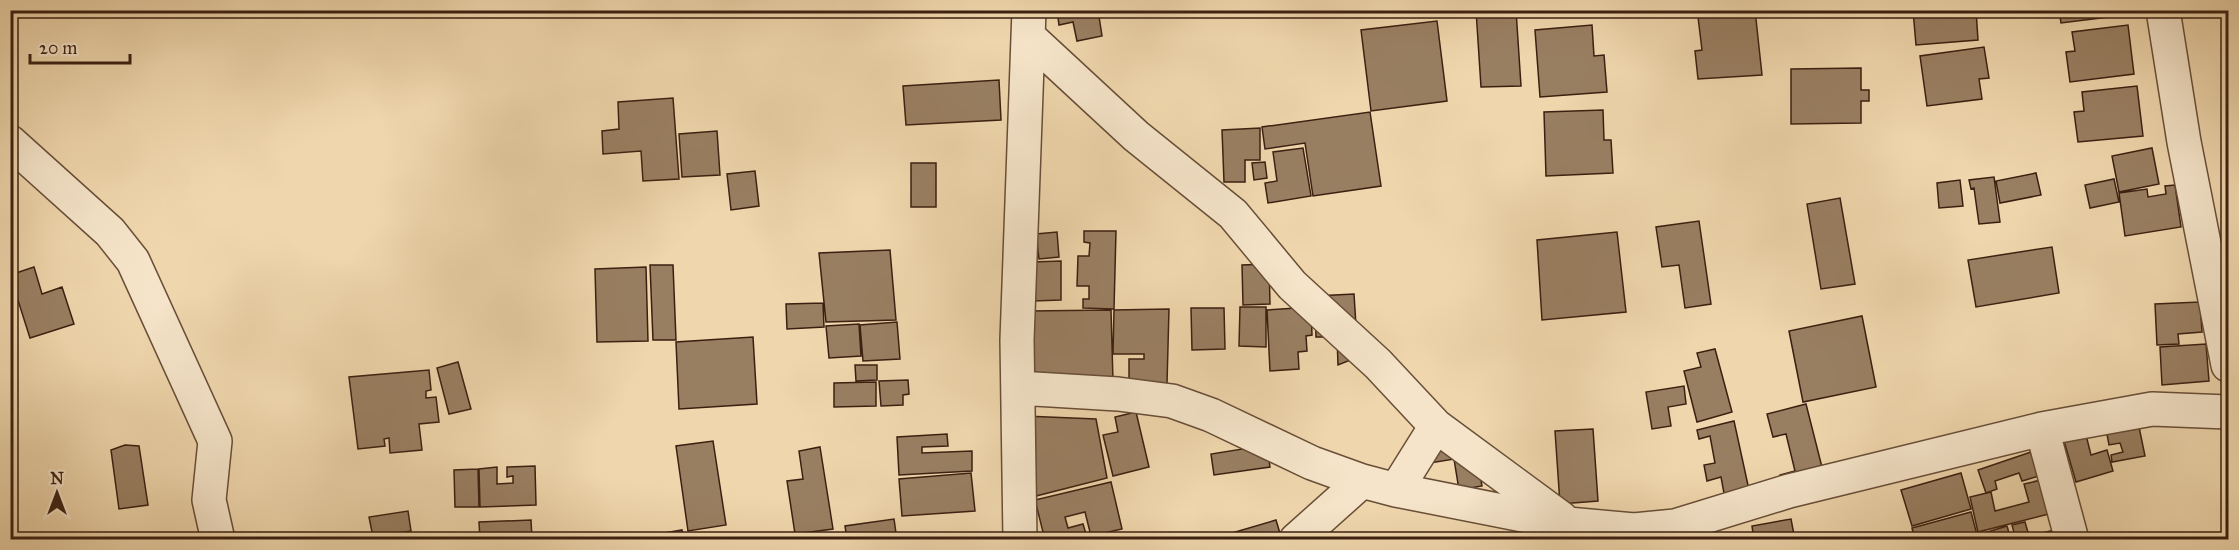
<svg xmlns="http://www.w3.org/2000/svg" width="2239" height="550" viewBox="0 0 2239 550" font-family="'IM FELL Great Primer',serif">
  <rect width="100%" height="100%" fill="#efd6ac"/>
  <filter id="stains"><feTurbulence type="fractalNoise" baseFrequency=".00333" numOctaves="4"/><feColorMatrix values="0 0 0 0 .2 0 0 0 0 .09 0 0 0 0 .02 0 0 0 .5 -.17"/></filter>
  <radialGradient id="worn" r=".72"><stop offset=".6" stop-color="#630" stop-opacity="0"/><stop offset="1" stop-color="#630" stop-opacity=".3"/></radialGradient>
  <!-- building -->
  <path fill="#997f62" stroke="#3b2011" stroke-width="1.5" d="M1057,10H1098L1102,36L1077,41L1073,22L1059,25Z
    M1476,10H1516L1521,86L1481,87Z
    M1744,10H1755L1762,75L1698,79L1695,51L1702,50L1698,17Z
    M1913,10H1976L1978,40L1916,45Z
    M2059,10H2125V15L2061,23Z
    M1437,21L1447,101L1371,111L1361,30Z
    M1592,25L1594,56L1604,55L1607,92L1540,97L1535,30Z
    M2128,25L2134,74L2070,82L2066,52L2075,51L2072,32Z
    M1984,47L1989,78L1979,79L1982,99L1927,106L1920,56Z
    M2224,52H2228V76Z
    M1861,68V90H1869V101H1861V123L1791,124V69Z
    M999,80L1001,120L906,125L903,86Z
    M2137,86L2143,136L2078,142L2074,112L2084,111L2082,92Z
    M673,98L679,179L643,181L641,151L603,154L602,131L619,129L618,102Z
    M1603,110L1604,140H1611L1613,173L1546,176L1544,112Z
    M1370,112L1381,186L1313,196L1305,143L1265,149L1262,127Z
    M1260,128V160H1245V182H1224L1222,130Z
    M717,131L720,175L682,177L679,134Z
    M1303,148L1311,196L1268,203L1265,183L1277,181L1273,152Z
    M2152,148L2159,184L2119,192L2112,156Z
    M1265,162L1267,178L1254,180L1252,163Z
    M911,163H936V207H911Z
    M755,171L759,206L731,210L727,174Z
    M2036,173L2041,195L2000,203L1996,181Z
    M1994,177L2000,222L1979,224L1974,188L1971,189L1969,180Z
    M2114,179L2119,202L2090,208L2085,185Z
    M1960,180L1963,206L1939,208L1937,183Z
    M2175,185L2181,227L2125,236L2119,193L2147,189L2148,197L2166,194L2165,186Z
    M1840,198L1855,284L1821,289L1807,204Z
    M1699,221L1711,304L1685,308L1679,265L1662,267L1656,227Z
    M1084,231H1116L1114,309L1083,308V299H1089V286H1077L1078,256H1089L1090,243L1084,242Z
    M1057,232L1059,257L1039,259L1036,234Z
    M1617,232L1626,312L1542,320L1537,240Z
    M2052,247L2059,293L1976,307L1968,260Z
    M890,250L896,320L826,322L819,253Z
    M1061,261V300L1033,301L1032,262Z
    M1269,264L1270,304L1243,305L1242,265Z
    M650,265H673L676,340H653Z
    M34,267L42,294L62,287L74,324L30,338L10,275Z
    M646,267L648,341L597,342L595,269Z
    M1354,294L1358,357L1338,365L1337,337H1316L1315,296Z
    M2200,302L2202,332L2178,334L2179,344L2157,345L2155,304Z
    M823,303L824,327L787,329L786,304Z
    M1240,307H1266V347L1239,346Z
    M1311,307L1312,335L1306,336L1307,351L1298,352L1299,369L1270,371L1267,310Z
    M1191,308H1224L1225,349L1192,350Z
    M1169,309L1167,384L1129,383V359H1144V354H1113L1114,310Z
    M1111,310L1113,381L1030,383L1029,311Z
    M1862,316L1876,387L1803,402L1789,331Z
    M897,322L900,359L863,361L860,325Z
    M859,324L861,356L829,358L826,326Z
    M753,337L757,404L679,409L676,342Z
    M2206,344L2209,381L2162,385L2160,347Z
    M1715,349L1732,412L1697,422L1684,371L1701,367L1697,353Z
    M458,362L471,409L449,414L437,368Z
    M855,365H877V380L856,381Z
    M429,370L431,390L426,391V398L436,397L439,422L419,424L422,450L390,453L389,438L384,439L385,446L358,449L349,377Z
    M908,380L909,394L903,395V405L881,406L879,381Z
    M876,382V406L834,407V383Z
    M1684,386L1686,404L1668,407L1671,426L1652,429L1646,392Z
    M1806,404L1825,479L1784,489L1780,475L1795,471L1786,434L1773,437L1767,414Z
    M1136,412L1149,467L1113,476L1103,435L1118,432L1115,417Z
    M1024,416L1096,419L1107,478L1036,496Z
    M1734,421L1751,499L1726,504L1721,477L1707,481L1704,465L1715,463L1710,436L1699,439L1697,430Z
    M2138,422L2145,456L2112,462L2111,455L2123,452L2120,443L2109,445L2106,429Z
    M1593,429L1598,501L1560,504L1555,431Z
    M947,434L948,446L922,447V453L972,451V471L899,475L897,437Z
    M2086,435L2091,455L2107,450L2113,471L2076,482L2064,441Z
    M1473,436L1482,486L1459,490L1454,459L1424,464L1421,445Z
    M713,441L726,525L688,531L676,446Z
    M125,445L139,446L148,505L119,509L111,450Z
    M1267,445L1270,467L1214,475L1211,454Z
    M820,447L833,529L795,534L787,481L803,479L799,451Z
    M2031,452L2039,476L2022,481L2019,473L1995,481L1997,489L1986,493L1978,470Z
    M535,466L536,505L480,507L479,469L497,467V484L513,483V476L507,477V467Z
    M478,469L479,507H455L454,470Z
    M971,473L975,511L902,516L899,479Z
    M1961,473L1971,509L1912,526L1901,490Z
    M2041,480L2049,514L1978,532L1970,497L1991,492L1995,511L2029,502L2024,484Z
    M1111,482L1122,529L1091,536L1085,512L1065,517L1068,528L1083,524L1086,534L1061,540H1045L1035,500Z
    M408,511L411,531L373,537L369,517Z
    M1971,512L1977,535L1958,540H1915L1912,528Z
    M894,519L897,540H847L845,526Z
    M1791,519L1795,540H1754L1752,526Z
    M531,520L532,539L480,540L479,522Z
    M1276,520L1282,540H1208Z
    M2025,522L2029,536L2055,530L2057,540H2016L2012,525Z
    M2007,526L2011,540H1982L1981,534Z
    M682,530L683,540H648L647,536Z
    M414,535V540H377Z"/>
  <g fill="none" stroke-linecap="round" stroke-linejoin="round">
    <!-- minor casing -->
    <g stroke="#684e38" stroke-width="36">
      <path id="minor" d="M2163,10L2184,142L2228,365
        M1028,36L1136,136L1233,214L1292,285L1378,364L1436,426L1561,518
        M10,142L110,232L133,261L215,441L209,500L218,540
        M1018,388L1118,394L1172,401L1211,415L1312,463L1362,481L1396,490L1568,524L1634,530L1675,526L1789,491L2042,429L2152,409L2228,412
        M2042,429L2072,540
        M1396,490L1436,426
        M1020,540L1017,340L1029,10
        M1296,540L1362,481"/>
    </g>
    <!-- minor -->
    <use href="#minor" stroke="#f5e4c9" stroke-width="33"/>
  </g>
  <!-- margin -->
  <rect width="2239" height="550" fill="none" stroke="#efd6ac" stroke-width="36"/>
  <rect x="12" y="12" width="2215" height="526" fill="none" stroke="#3b2011" stroke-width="3"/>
  <rect x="18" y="18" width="2203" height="514" fill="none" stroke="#3b2011" stroke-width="1.5"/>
  <!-- north arrow -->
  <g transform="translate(57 493)" stroke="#f5e4c9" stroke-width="4.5" paint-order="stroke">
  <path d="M0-4.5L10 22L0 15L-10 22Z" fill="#3b2011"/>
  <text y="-9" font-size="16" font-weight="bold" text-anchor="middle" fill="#3b2011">N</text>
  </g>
  <!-- scale -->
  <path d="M30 54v9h100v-9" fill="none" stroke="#3b2011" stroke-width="3"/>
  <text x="39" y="54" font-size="18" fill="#3b2011" stroke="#f5e4c9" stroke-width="4.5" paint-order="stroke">20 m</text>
  <rect width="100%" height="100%" filter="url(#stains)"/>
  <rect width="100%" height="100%" fill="url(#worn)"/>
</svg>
